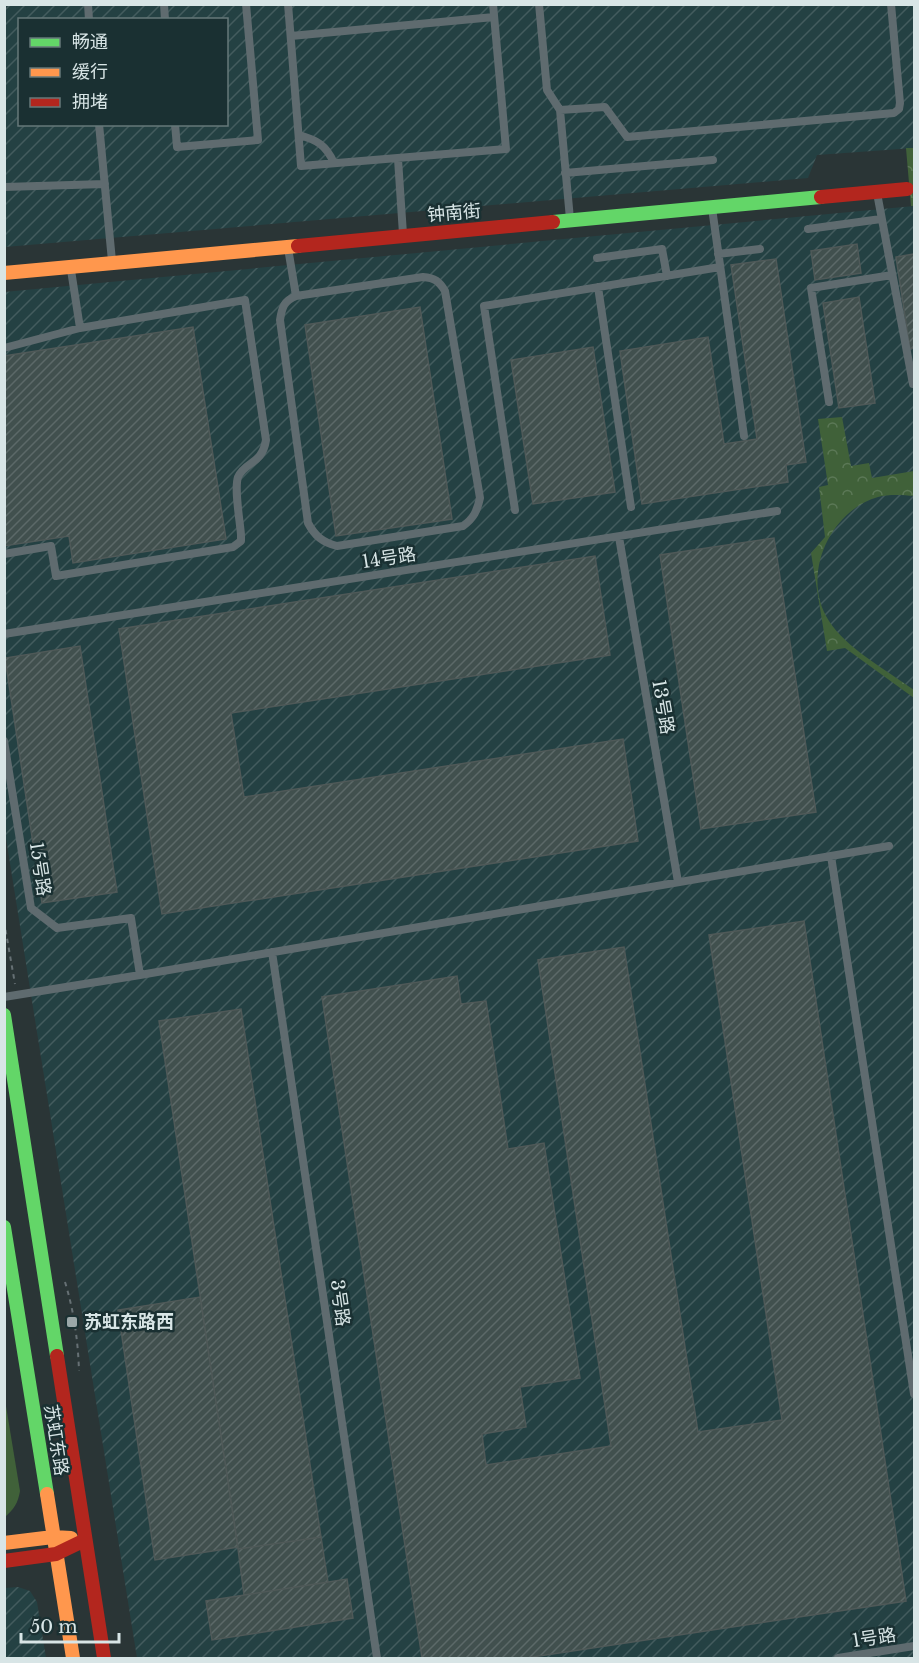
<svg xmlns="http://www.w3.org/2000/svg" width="919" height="1663" viewBox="0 0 919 1663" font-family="'Libre Baskerville','Noto Sans SC',serif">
  <defs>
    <pattern id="industrial-furrows" width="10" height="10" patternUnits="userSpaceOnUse" patternTransform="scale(1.5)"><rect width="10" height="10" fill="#244143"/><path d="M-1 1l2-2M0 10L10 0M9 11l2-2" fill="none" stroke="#435c5e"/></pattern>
    <pattern id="forest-crowns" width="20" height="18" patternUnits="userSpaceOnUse" patternTransform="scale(1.5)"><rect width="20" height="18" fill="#406139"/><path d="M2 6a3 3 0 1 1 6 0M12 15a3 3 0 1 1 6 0" fill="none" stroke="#5b7856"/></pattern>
    <pattern id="building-hatch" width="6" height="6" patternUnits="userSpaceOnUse" patternTransform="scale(1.5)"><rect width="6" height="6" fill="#41504e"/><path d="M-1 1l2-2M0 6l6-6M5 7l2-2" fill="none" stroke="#5c6968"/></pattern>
  </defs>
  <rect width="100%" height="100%" fill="#2a3536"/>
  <!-- industrial -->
  <path fill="url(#industrial-furrows)" fill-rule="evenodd" d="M5,5H914V148L817,155L808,178L5,247ZM20,20H226V124H20Z
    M914,206V1658H137L5,832L4,292Z
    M18,1587L30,1591L37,1602L46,1658H5V1588Z"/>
  <!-- green -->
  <path fill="#406139" d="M5,1400L20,1491C18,1503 14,1509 5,1517Z"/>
  <!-- forest -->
  <path fill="url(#forest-crowns)" d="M906,148H914V206H911Z
    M842,417L851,466L869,463L872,478L914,471V496C903,495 889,494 878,497C829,511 800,577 829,621C846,648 888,671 914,690V698L845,648L827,651L811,553L825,537L819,487L828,485L818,419Z"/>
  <!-- building -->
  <path fill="url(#building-hatch)" stroke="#4f5958" stroke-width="1.5" d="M857,244L861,273L815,280L811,251Z
    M914,254V348L910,349L896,257Z
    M776,259L806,462L786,465L788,482L642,504L620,351L708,337L724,444L757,439L731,265Z
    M859,297L875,403L839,408L823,303Z
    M420,307L452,519L336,536L305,325Z
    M193,327L226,539L73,563L69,536L4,546V356Z
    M593,347L615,492L533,504L511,360Z
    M774,538L816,812L701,829L660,555Z
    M595,556L610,655L231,713L244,797L623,739L638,841L162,914L119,629Z
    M80,646L117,892L42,903L5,658Z
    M804,921L906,1601L526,1658H422L322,997L457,976L461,1004L486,1001L508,1149L544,1143L580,1378L520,1387L526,1427L482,1434L486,1465L611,1446L538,960L624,947L698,1432L782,1420L709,935Z
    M241,1009L321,1537L238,1549L159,1021Z
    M200,1297L238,1547L155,1560L118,1310Z
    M321,1537L328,1582L244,1595L238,1549Z
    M347,1579L353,1618L212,1640L206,1601Z"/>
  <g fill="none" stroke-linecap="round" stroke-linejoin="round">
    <!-- path -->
    <path stroke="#667074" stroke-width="2" stroke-dasharray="4.5 4.5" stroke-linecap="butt" d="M4,921L15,984
      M65,1282C74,1311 78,1341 79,1371"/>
    <!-- lane -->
    <path stroke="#5f6b6f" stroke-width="8" d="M88,4L89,20
      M164,4L165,20
      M288,4L301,166L506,149L493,4
      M539,4L547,90L560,110L605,107L627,137L894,113L899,109L900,103L891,4
      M291,36L494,17
      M560,110L570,219
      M99,124L112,261
      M175,124L177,147L258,140L246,4
      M299,135C317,140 326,145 334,163
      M398,159L403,234
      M565,173L713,160
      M4,187L105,184
      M877,193L913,384
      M712,208L744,436
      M808,229L881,219
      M288,248L296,296
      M718,254L760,249
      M597,258L662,249L667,276
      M71,270L80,328
      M423,277C435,278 439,281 445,291L480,498C477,511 474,518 463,526L337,546C322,542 315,536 308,523L280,320C282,307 284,301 296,296Z
      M598,287L631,507
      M4,348L80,328L245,300L266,440C262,465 245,461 238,477C234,489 240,521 241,535V541L233,547L56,576L51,546L4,554
      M829,402L811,288L892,275
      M515,510L484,306L720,267
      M619,537L678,882
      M4,634L777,511
      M4,741L31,908L57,928L131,918L140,975
      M831,856L914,1394
      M272,952L377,1658
      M4,997L140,975L889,846
      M838,1658L914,1646"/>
    <!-- fast -->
    <path stroke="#63d668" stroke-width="14" d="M553,222L821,197
      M4,1015L57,1356
      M4,1227L47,1494"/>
    <!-- slow -->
    <path stroke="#ff974d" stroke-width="14" d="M4,273L298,246
      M47,1494L73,1658
      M4,1543L53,1537L71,1538"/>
    <!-- jam -->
    <path stroke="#b3261e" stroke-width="14" d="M821,197L907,189
      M298,246L553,222
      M57,1356L104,1658
      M4,1561L56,1554L85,1540"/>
  </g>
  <!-- markers -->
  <rect fill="#9ba7a8" stroke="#1a3032" stroke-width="2" x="66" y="1316" width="12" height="12" rx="3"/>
  <g text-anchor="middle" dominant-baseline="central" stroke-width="5" stroke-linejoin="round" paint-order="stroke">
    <!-- street labels -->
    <g font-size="18" fill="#d8e5e6" stroke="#1a3032">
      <text transform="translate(454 213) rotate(-5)">钟南街</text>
      <text transform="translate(389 558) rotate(-9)">14号路</text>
      <text transform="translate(663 707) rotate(80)">13号路</text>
      <text transform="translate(40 869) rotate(81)">15号路</text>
      <text transform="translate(340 1303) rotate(82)">3号路</text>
      <text transform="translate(56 1440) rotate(81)">苏虹东路</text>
      <text transform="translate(874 1638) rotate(-9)">1号路</text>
    </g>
    <!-- poi labels -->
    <g font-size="18" font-weight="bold" fill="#d8e5e6" stroke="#1a3032" text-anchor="start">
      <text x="84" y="1322">苏虹东路西</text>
    </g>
  </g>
  <!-- border -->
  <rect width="919" height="1663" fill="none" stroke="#d8e5e6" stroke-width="12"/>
  <!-- legend -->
  <rect x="18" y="18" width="210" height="108" fill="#1a3032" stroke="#66787a" stroke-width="1.5"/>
  <rect x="30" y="38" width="30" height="9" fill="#63d668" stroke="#66787a" stroke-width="1.5"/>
  <text x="72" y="48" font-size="18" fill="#d8e5e6">畅通</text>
  <rect x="30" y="68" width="30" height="9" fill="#ff974d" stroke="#66787a" stroke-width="1.5"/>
  <text x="72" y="78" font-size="18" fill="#d8e5e6">缓行</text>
  <rect x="30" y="98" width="30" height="9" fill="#b3261e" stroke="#66787a" stroke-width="1.5"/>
  <text x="72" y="108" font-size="18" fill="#d8e5e6">拥堵</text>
  <!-- scale -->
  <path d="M21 1633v9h98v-9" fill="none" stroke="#d8e5e6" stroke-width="3"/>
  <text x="30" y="1633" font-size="18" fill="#d8e5e6" stroke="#1a3032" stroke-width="4.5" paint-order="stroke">50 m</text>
</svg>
